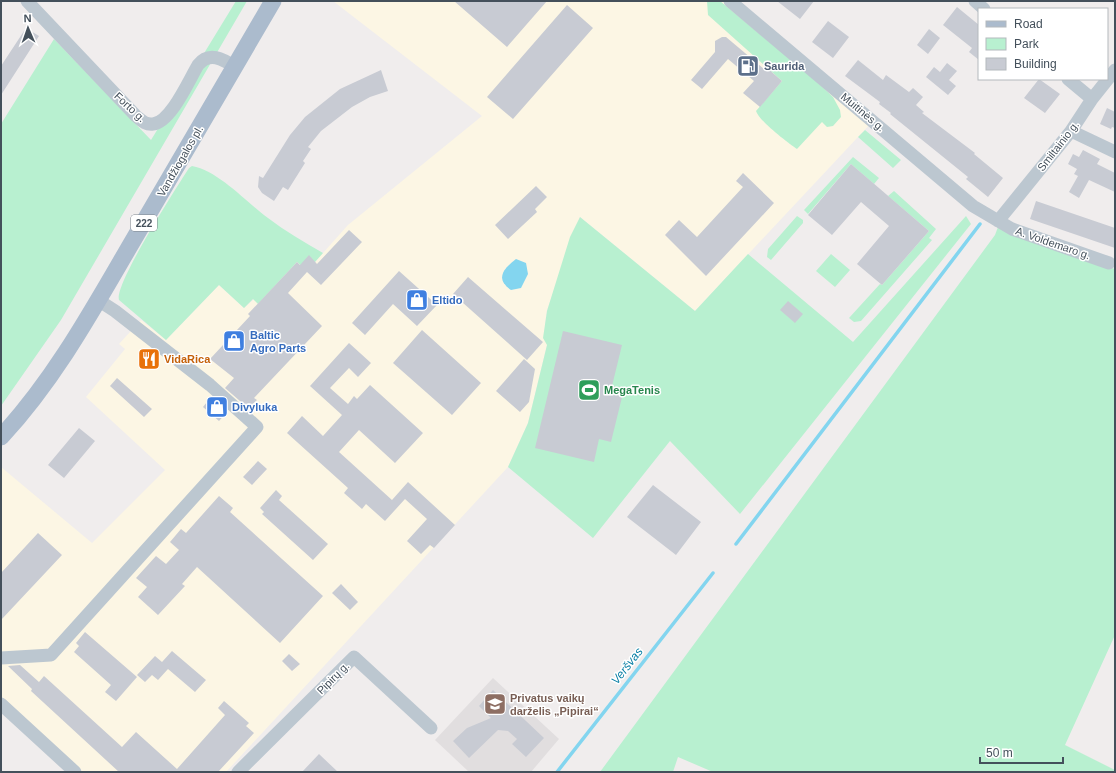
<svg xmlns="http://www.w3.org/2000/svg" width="1116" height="773" viewBox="0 0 1116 773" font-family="Helvetica,sans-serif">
  <rect width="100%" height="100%" fill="#f0eded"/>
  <!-- commercial -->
  <path fill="#fcf6e4" d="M333,1H730L873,121L695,311L580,217L547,310L545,324L547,345L528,423L508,467L226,772H83L1,696V467L92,543L165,470L86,397L125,349L119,344L141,320L166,340L219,285L244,308L297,262L307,271L348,225L482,116Z"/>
  <!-- education -->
  <path fill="#e1dedf" d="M493,678L559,739L531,772H469L435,740Z"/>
  <!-- green -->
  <path fill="#b8f0d0" d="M236,1H247L61,320L1,406V124L54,39L151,140Z
    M707,1H720L814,79L833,97L840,110L841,117L833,126L827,127L822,122L797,149C788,143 759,121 756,111L782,81L708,15Z
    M865,130L901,160L893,168L858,137Z
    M853,157L879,178L874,184L851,164L808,214L804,210Z
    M192,166C219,171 246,202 268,218C285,231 304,242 323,253L307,271L297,262L258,304L253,299L244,308L219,285L166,340L119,300C114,284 177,187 189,168Z
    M894,191L936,229L929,238L932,240L861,321L854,322L849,318L880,284L882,285L929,231L888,196Z
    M797,216L803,220V223L771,260L767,257L768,249Z
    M966,216L971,224L740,514L670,441L593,538L508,467L528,423L547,345L543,338L547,311L570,237L580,217L695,311L748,254L853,342Z
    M998,227L1115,269V635L1065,745L1115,770V772H713L678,757L673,772H600L995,235Z
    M831,254L850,270L835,287L816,271Z"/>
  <!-- water -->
  <path fill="#83d5ef" d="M516,259L526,263L528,274L521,288L511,290C495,279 503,269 516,259Z"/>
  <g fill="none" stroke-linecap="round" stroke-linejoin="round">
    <!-- stream -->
    <path stroke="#83d5ef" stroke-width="3.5" d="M736,544L980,224
      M557,772L713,573"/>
  </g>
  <!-- building -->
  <path fill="#c8cbd3" d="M454,1H547L507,47Z
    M777,1H814L800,19Z
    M567,5L593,28L513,119L487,97Z
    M957,7L979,25V60L969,52L972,48L943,25Z
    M828,21L849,37L833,58L812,42Z
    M26,28L39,36L1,95V66Z
    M929,29L940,38L928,54L917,45Z
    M722,37H726L764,69L766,67L782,81L760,107L743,93L754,81L728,59L702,89L691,80L715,52V41Z
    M858,60L883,80L886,75L909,92L913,88L923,97L916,105L924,112L922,113L975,153L974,154L1003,178L988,197L966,179L968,177L890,114L891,113L879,104L880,102L845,76Z
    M947,63L957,71L949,80L956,86L948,95L926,77L934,67L940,72Z
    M381,70L388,91L370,97L352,107L321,131L308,147L311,149L303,161L305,163L288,190L283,187L274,201L262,193L258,187L259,176L263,178L290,135L305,117L340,89Z
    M1039,79L1060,94L1045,113L1024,98Z
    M1107,108L1115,112V128L1112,127L1111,129L1100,124Z
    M1083,150L1100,159L1097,164L1115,173V192L1089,180L1079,198L1069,192L1078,176L1074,174L1077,169L1068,164L1073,154L1079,157Z
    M851,164L929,231L882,285L857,264L889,226L861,202L832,235L808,215Z
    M743,173L774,203L706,276L665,235L679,220L697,237L743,187L736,181Z
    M536,186L547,197L535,209L537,212L508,239L495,225Z
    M1036,201L1115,228V248L1030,219Z
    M349,230L362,242L321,285L307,272L288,293L322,326L254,398L257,400L248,408L225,388L234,378L210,359L250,316L248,314L297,262L300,265L309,255L317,264Z
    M399,271L437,305L417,326L393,304L365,335L352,323Z
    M468,277L543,342L527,360L453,294Z
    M788,301L803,314L795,323L780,310Z
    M422,330L481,383L452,415L393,363Z
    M563,331L622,345L612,386L624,389L611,442L599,439L594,462L535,448Z
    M349,343L371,363L358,377L349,368L330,388L348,404L354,396L357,399L370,385L423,433L395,463L359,430L339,452L392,500L408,482L455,525L434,548L430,545L421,554L407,541L427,519L405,499L385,521L366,504L362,509L344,493L348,488L287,433L302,416L323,436L342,415L310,386Z
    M524,359L535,369L529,402L520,412L496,391Z
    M117,378L152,409L144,417L110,386Z
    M211,397L228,411L219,421L203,407Z
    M79,428L95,441L64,478L48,465Z
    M258,461L267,469L252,485L243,477Z
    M653,485L701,522L676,555L627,517Z
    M276,490L282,496L279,500L328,544L313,560L262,514L264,512L260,508Z
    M219,496L233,508L230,512L323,596L280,643L197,567L182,584L185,586L158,615L138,597L147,587L136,578L156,556L166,564L179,550L170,542L181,529L186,533Z
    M38,533L62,555L1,620V573Z
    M341,584L358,602L350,610L332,593Z
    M85,632L137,677L116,701L105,692L111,685L74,652L79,646L76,643Z
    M172,651L206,680L195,692L168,669L158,680L152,675L145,682L137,675L155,656L162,662Z
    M289,654L300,664L292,671L282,661Z
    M20,665L39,682L44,676L122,747L136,732L177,769L225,715L218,708L224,701L249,723L246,726L254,733L218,772H119L31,691L32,689L8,666Z
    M493,690L544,738L526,757L512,744L517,739L508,731L498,730L469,758L453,741L467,728L491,718L479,706Z
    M319,754L338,772H302Z"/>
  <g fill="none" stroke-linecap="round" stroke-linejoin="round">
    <!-- minor -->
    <path stroke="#bcc7d0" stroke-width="13" d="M27,1L136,116C141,120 145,125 153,124C171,122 189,80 198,65C209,51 223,59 235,67
      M730,1L973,206L1012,229L1109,263
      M975,1L984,9
      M1068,79L1092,99
      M1071,131L1115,152
      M998,221L1071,131L1092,99L1115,70
      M1,658L51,655L257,427L210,385L115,311L98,300
      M1,704L75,772
      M238,772L354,657L431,728"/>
    <!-- major -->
    <path stroke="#abbbcd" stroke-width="17" d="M1,437C54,380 92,311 131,244C179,163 226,82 273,1"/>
  </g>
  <!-- icons -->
  <defs>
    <g id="fuel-square" transform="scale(1.15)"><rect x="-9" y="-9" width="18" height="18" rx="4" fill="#5c6f8a" stroke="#fff"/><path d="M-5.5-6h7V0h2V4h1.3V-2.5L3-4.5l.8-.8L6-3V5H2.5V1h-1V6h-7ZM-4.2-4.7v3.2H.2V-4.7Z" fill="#fff"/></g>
    <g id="shop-square" transform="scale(1.15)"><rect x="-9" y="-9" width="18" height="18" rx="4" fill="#3f7fe0" stroke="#fff"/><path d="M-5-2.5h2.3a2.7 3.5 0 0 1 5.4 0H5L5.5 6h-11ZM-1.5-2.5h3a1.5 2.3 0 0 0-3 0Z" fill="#fff"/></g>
    <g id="restaurant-square" transform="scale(1.15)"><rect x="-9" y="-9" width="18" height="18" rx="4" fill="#e8710a" stroke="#fff"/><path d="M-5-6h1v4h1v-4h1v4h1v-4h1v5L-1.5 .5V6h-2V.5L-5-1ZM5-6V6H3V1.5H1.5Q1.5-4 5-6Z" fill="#fff"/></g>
    <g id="stadium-square" transform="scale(1.15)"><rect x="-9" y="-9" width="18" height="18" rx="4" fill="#2e9e5b" stroke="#fff"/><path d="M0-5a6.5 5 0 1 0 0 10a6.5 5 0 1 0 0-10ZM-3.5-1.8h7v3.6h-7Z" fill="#fff"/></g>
    <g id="school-square" transform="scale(1.15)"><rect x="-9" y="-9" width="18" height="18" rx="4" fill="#8d6e63" stroke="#fff"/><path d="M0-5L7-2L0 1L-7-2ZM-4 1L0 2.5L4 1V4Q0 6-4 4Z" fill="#fff"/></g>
  </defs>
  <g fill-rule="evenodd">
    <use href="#fuel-square" x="748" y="66"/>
    <use href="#shop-square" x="417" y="300"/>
    <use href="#shop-square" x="234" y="341"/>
    <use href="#restaurant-square" x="149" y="359"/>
    <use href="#stadium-square" x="589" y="390"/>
    <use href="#shop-square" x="217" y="407"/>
    <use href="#school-square" x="495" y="704"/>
  </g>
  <g text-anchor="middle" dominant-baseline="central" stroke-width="3" stroke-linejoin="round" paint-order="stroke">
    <!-- shield labels -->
    <rect fill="#fff" stroke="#7c848c" stroke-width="1" x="131" y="215" width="26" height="16" rx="3"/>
    <g font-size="10" font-weight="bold" fill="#44505b">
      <text x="144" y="223">222</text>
    </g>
    <!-- service labels -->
    <g font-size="11" font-weight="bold" fill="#4e5e75" stroke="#fff" text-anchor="start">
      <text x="764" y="66">Saurida</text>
    </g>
    <!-- street labels -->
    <g font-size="11" fill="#44505b" stroke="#fff">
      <text transform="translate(130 107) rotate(43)">Forto g.</text>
      <text transform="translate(863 112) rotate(40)">Muitinės g.</text>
      <text transform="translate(1058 146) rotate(-52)">Smiltainio g.</text>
      <text transform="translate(180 161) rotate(-60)">Vandžiogalos pl.</text>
      <text transform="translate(1053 243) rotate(19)">A. Voldemaro g.</text>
      <text transform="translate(333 678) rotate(-45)">Pipirų g.</text>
    </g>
    <!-- shop labels -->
    <g font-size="11" font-weight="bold" fill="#366cbe" stroke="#fff" text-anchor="start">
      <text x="432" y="300">Eltido</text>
      <text x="250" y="335">Baltic<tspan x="250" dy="13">Agro Parts</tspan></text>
      <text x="232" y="407">Divyluka</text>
    </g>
    <!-- food labels -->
    <g font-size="11" font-weight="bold" fill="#c56008" stroke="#fff" text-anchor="start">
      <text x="164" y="359">VidaRica</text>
    </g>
    <!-- leisure labels -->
    <g font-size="11" font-weight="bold" fill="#27864d" stroke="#fff" text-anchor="start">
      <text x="604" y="390">MegaTenis</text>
    </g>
    <!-- education labels -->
    <g font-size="11" font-weight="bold" fill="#785e54" stroke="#fff" text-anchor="start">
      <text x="510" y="698">Privatus vaikų<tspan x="510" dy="13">darželis „Pipirai“</tspan></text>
    </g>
    <!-- water labels -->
    <g font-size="12" font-style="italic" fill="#087ea4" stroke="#fff">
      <text transform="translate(627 666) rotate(-52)">Veršvas</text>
    </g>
  </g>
  <!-- border -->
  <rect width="1116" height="773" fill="none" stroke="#44505b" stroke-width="4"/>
  <!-- legend -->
  <rect x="978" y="8" width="130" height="72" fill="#ffffff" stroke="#b4b9bd"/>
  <rect x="986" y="21" width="20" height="6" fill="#abbbcd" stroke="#b4b9bd"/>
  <text x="1014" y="28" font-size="12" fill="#44505b">Road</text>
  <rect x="986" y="38" width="20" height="12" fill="#b8f0d0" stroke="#b4b9bd"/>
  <text x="1014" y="48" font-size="12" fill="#44505b">Park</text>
  <rect x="986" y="58" width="20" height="12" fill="#c8cbd3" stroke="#b4b9bd"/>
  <text x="1014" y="68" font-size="12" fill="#44505b">Building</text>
  <!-- north arrow -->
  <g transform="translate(28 28) rotate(358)" stroke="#ffffff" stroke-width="3" paint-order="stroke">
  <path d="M0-3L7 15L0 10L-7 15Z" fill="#44505b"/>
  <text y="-6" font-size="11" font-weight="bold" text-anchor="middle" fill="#44505b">N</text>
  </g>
  <!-- scale -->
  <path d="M980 757v6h83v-6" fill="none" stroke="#44505b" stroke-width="2"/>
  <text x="986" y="757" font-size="12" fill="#44505b" stroke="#ffffff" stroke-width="3" paint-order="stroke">50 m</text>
</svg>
